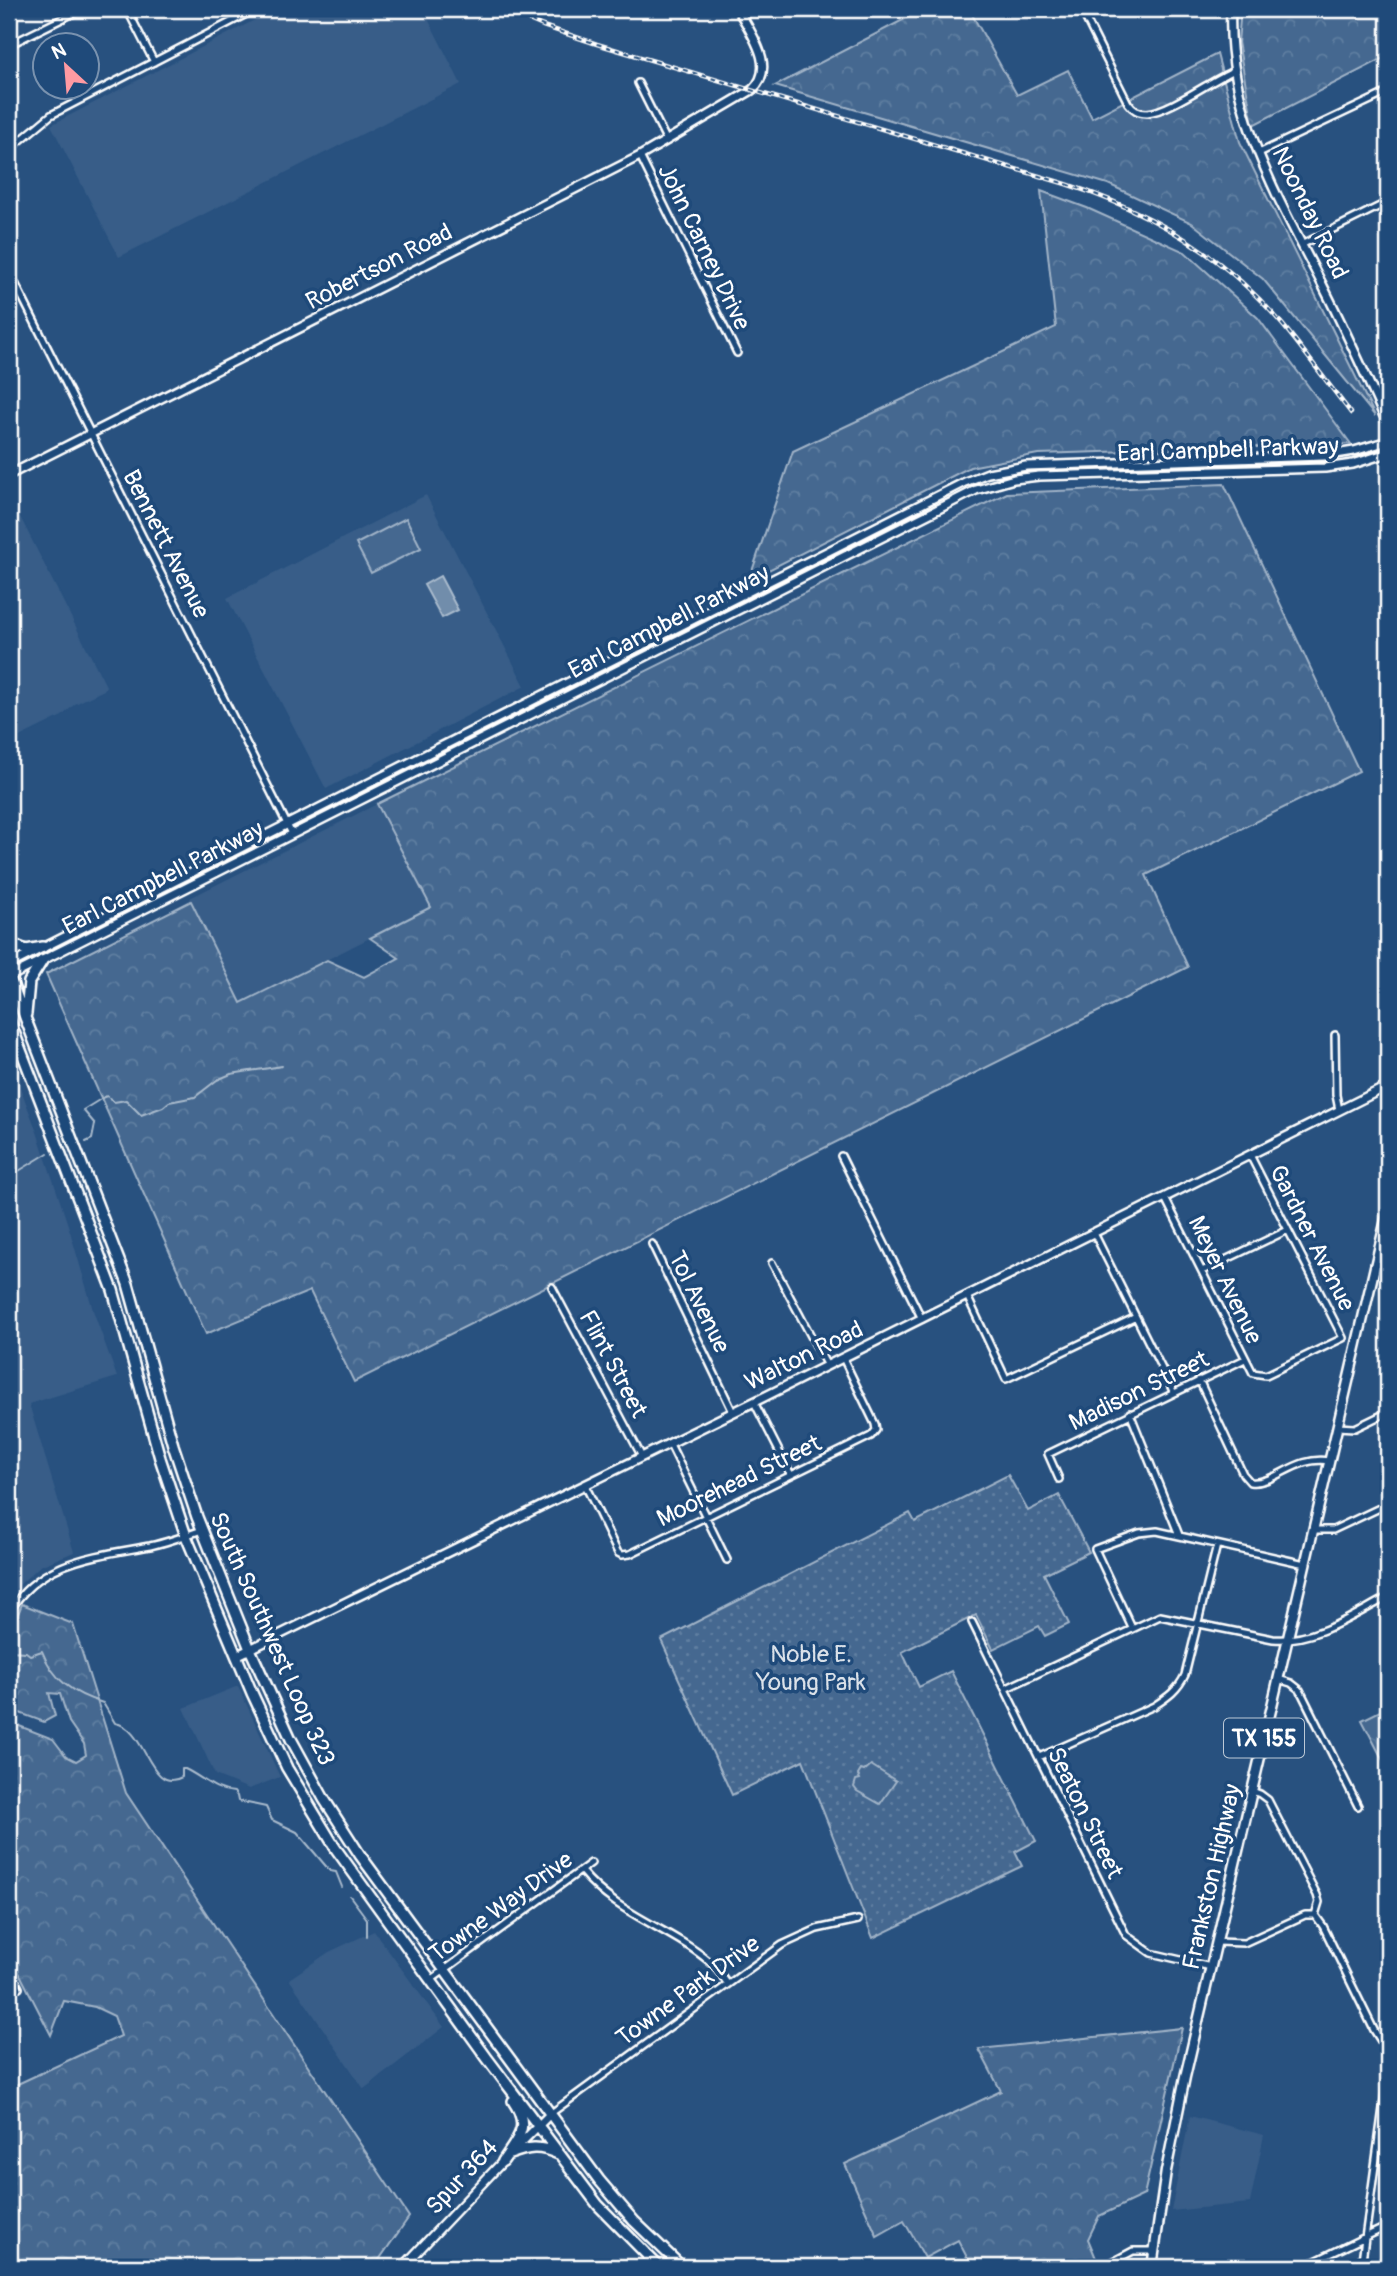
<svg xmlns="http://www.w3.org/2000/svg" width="1397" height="2276" viewBox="0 0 1397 2276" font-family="Pangolin,sans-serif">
  <defs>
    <pattern id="forest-crowns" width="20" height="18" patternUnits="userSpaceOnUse" patternTransform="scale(1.75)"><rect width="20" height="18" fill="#446890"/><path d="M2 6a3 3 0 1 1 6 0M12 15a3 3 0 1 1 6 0" fill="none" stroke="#607fa1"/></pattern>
    <pattern id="park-dots" width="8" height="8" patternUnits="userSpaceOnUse" patternTransform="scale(1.75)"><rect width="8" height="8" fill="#446890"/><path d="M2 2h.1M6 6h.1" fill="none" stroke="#607fa1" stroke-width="1.8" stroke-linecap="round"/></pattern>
  </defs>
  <rect width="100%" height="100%" fill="#28517f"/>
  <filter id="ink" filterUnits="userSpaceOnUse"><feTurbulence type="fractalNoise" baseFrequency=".0143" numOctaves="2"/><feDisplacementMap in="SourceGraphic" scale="14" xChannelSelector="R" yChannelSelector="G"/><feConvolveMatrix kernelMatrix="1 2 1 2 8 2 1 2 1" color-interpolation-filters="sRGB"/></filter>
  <g filter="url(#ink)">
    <!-- built -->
    <path fill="#375d88" d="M276,9H423L461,84L119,257L51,125Z
      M9,495L106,686L104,690L75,704L62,716L9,742Z
      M426,495L525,686L326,789L227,598Z
      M377,804L431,907L241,1003L190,898Z
      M9,1058L37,1132L69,1228L93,1310L117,1377L29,1404L74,1552L40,1566L19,1585L9,1598Z
      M238,1686L280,1777L249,1789L215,1775L184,1708Z
      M374,1931L444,2027L364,2089L289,1979L329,1952Z
      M1190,2116L1264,2135L1250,2203L1171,2211Z"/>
    <!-- forest -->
    <path fill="url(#forest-crowns)" stroke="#a2b4c8" stroke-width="2" d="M924,9H969L1017,95L1068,70L1092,118L1217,54L1240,142L1375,416L1263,279L1192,223L1108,184L775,86Z
      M1241,9H1388V56L1253,125L1238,42Z
      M1041,191L1087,208L1185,252L1258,318L1351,444L1038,454L970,467L749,580L793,451L1056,327Z
      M1224,484L1359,771L1146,875L1188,967L354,1382L310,1291L206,1334L46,974L191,901L241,1003L327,960L364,977L399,958L370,938L431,907L377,804L1007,493Z
      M22,1604L73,1624L126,1793L409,2217L374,2267H9V2088L121,2036L114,2016L95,2007L64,2001L51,2035L9,1953V1722L53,1739L66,1756L76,1761L86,1755L84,1744L69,1722L60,1694L49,1693L55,1716L44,1722L9,1709V1637Z
      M1388,1707V1770L1362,1720Z
      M1182,2028L1144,2195L1099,2216L1088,2239L1098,2263L1089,2267H972L958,2240L925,2258L904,2221L877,2236L845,2164L1001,2091L979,2049Z"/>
    <!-- park -->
    <path fill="url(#park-dots)" stroke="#a2b4c8" stroke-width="2" d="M1008,1475L1028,1511L1059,1495L1089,1552L1044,1574L1069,1624L1045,1636L1039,1626L993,1649L976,1615L902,1652L919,1687L951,1671L1036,1841L1015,1852L1022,1866L873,1938L803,1760L732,1795L661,1640L910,1513L915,1522Z"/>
    <!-- pitch -->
    <path fill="#446890" stroke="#a2b4c8" stroke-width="2" d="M406,518L421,548L371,573L356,544Z
      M871,1765L896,1781L880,1804L857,1791L854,1787L856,1780L860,1779L858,1775L861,1770L864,1771Z"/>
    <!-- water -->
    <path fill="#718dab" stroke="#aabbcd" stroke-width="2" d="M440,576L458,610L442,618L424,585Z"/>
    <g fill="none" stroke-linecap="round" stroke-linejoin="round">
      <!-- stream -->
      <path stroke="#aabbcd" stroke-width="2" d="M86,1142L92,1139L95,1124L83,1110L104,1097L107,1096L114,1102L126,1100L141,1115L163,1107L169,1102L195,1097L217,1080L231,1074L282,1066
        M9,1177L48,1153
        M9,1651L26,1652L30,1655L42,1651C53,1680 73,1694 103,1703L115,1723C147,1728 149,1795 182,1777V1769H185C204,1778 212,1790 234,1792L237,1796L238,1801L266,1807L272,1820L297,1832L330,1871L336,1872L342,1887
        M350,1896L367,1919V1936"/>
      <!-- street casing -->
      <g stroke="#fff" stroke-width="10">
        <path id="street" d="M127,9L154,62
          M598,9L607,13L617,9
          M1081,9L1128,103C1133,110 1138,113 1147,113C1170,111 1210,81 1233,71
          M9,45L82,9
          M638,83L667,141
          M9,150L51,115L256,9
          M1259,153L1388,92
          M640,156L737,353
          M1301,245L1388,202
          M9,271L292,834
          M1335,1035L1336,1095L1339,1110
          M1250,1155L1343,1338
          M841,1156L922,1319
          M1165,1198L1253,1373L1266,1375L1343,1338
          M1094,1233L1174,1393
          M652,1244L733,1412
          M772,1263L827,1366
          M1202,1271L1288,1230
          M552,1287L642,1457
          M967,1296L1006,1379L1136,1317
          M1199,1380L1243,1474L1250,1482C1275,1485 1296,1455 1329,1461
          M754,1402L791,1475
          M1130,1413L1179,1535
          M1337,1427L1355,1428L1388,1412
          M670,1444L727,1560
          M1059,1479L1048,1454L1245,1359
          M585,1485L618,1553L622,1555L630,1554L871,1436L876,1430L875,1424L843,1358
          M1313,1530H1333L1388,1504
          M9,1613C38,1560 96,1556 150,1546C168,1542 185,1536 202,1530
          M972,1622L1126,1935L1151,1953L1211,1967
          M1132,1628L1095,1549L1139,1533L1157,1531L1305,1564
          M1278,1679L1291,1683L1300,1690L1358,1806
          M1007,1688L1160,1616L1273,1639C1314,1643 1353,1615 1388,1597
          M1039,1757L1154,1706C1168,1697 1178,1690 1185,1675L1217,1545
          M1252,1791L1260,1794L1268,1800L1317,1895L1319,1902L1315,1915
          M581,1871C617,1915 669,1927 710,1962C717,1968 722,1976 727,1983
          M1315,1915L1323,1926L1374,2030L1388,2052
          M1217,1942L1244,1943L1305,1915H1315
          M9,1968L19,1988
          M431,1980L591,1863
          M550,2114L782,1945L817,1929L858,1920
          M1103,2267L1133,2251H1154
          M1303,2267L1388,2226
          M1361,2267L1388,2072"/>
      </g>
      <!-- secondary casing -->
      <g stroke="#fff" stroke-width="12">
        <path id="secondary" d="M1231,9C1226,110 1278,198 1322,284C1346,331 1367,378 1388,425
          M9,475L640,156L752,90C778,67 750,33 738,9
          M9,965L965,482L988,473L1026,466L1324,456L1354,451L1388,441
          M9,977L976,490L1014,479L1039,476L1325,468L1353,464L1388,453
          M236,1656L754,1402L1388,1086
          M514,2150L550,2114
          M403,2267L506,2158"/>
      </g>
      <!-- primary casing -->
      <g stroke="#fff" stroke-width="13">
        <path id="primary" d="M1152,2267L1166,2171L1185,2077L1388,1211"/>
      </g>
      <!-- highway casing -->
      <g stroke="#fff" stroke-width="14">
        <path id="highway" d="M9,943L26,950L43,947
          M9,976L128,1284L173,1445L197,1517L250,1649L291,1739L324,1799L360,1855L599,2180L634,2221L682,2267
          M26,1014L29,982L42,961
          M9,1019L113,1290L160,1458L186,1536L252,1693L287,1768L336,1849L487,2058L598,2205L659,2267
          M510,2154C529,2147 539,2145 558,2154
          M503,2161C518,2138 531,2127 513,2101"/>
      </g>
      <!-- street -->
      <use href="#street" stroke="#1f4a7a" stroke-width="5"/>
      <!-- secondary -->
      <use href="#secondary" stroke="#1f4a7a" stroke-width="7"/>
      <!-- primary -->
      <use href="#primary" stroke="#1f4a7a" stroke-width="8"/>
      <!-- highway -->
      <use href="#highway" stroke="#1f4a7a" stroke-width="9"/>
      <!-- rail casing -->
      <g stroke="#fff" stroke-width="4.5">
        <path id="rail" d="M503,9L543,26L597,44L1066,184C1150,211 1225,256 1282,324C1306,353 1328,384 1351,413"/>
      </g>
      <!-- rail -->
      <use href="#rail" stroke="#1f4a7a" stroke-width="2" stroke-dasharray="5" stroke-linecap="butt"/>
    </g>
  </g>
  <g text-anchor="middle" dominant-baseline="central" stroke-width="7" stroke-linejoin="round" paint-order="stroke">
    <!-- shield labels -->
    <rect fill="#1f4a7a" stroke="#bcc9d7" stroke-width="2" x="1224" y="1718.5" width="80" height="39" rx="5"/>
    <g font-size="23" font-weight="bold" fill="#fff">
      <text x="1264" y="1738">TX 155</text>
    </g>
    <!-- street labels -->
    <g font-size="24" fill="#fff" stroke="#1f4a7a">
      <text transform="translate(1310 213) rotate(64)">Noonday Road</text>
      <text transform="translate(704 247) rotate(64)">John Carney Drive</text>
      <text transform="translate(379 267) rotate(-27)">Robertson Road</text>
      <text transform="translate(1228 450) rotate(-2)">Earl Campbell Parkway</text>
      <text transform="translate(166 544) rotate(63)">Bennett Avenue</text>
      <text transform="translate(669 622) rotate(-27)">Earl Campbell Parkway</text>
      <text transform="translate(163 878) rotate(-27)">Earl Campbell Parkway</text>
      <text transform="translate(1312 1238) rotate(63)">Gardner Avenue</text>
      <text transform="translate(1225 1280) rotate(64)">Meyer Avenue</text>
      <text transform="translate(699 1302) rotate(64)">Tol Avenue</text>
      <text transform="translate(804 1356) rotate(-26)">Walton Road</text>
      <text transform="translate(613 1364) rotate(62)">Flint Street</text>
      <text transform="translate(1139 1391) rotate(-26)">Madison Street</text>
      <text transform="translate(739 1481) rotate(-26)">Moorehead Street</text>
      <text transform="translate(272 1639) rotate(66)">South Southwest Loop 323</text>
      <text transform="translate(1085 1813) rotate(64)">Seaton Street</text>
      <text transform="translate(1212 1877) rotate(-77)">Frankston Highway</text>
      <text transform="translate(501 1907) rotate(-36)">Towne Way Drive</text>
      <text transform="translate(688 1991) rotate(-36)">Towne Park Drive</text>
      <text transform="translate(462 2177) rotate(-47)">Spur 364</text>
    </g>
    <!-- park labels -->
    <g font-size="24" fill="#dae1e9" stroke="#1f4a7a">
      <text x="811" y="1654">Noble E.<tspan x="811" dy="28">Young Park</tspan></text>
    </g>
  </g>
  <!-- margin -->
  <rect width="1397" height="2276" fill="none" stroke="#1f4a7a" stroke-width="35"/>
  <rect x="18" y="18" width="1362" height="2241" fill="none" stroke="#fff" stroke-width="2.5" filter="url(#ink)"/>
  <!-- north arrow -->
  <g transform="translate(66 66) rotate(334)"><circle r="33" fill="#1f4a7a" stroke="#7992af" stroke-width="2"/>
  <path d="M0-5L12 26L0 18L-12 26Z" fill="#ff9aa2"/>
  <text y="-10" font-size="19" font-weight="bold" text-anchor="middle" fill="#ffffff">N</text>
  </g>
</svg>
